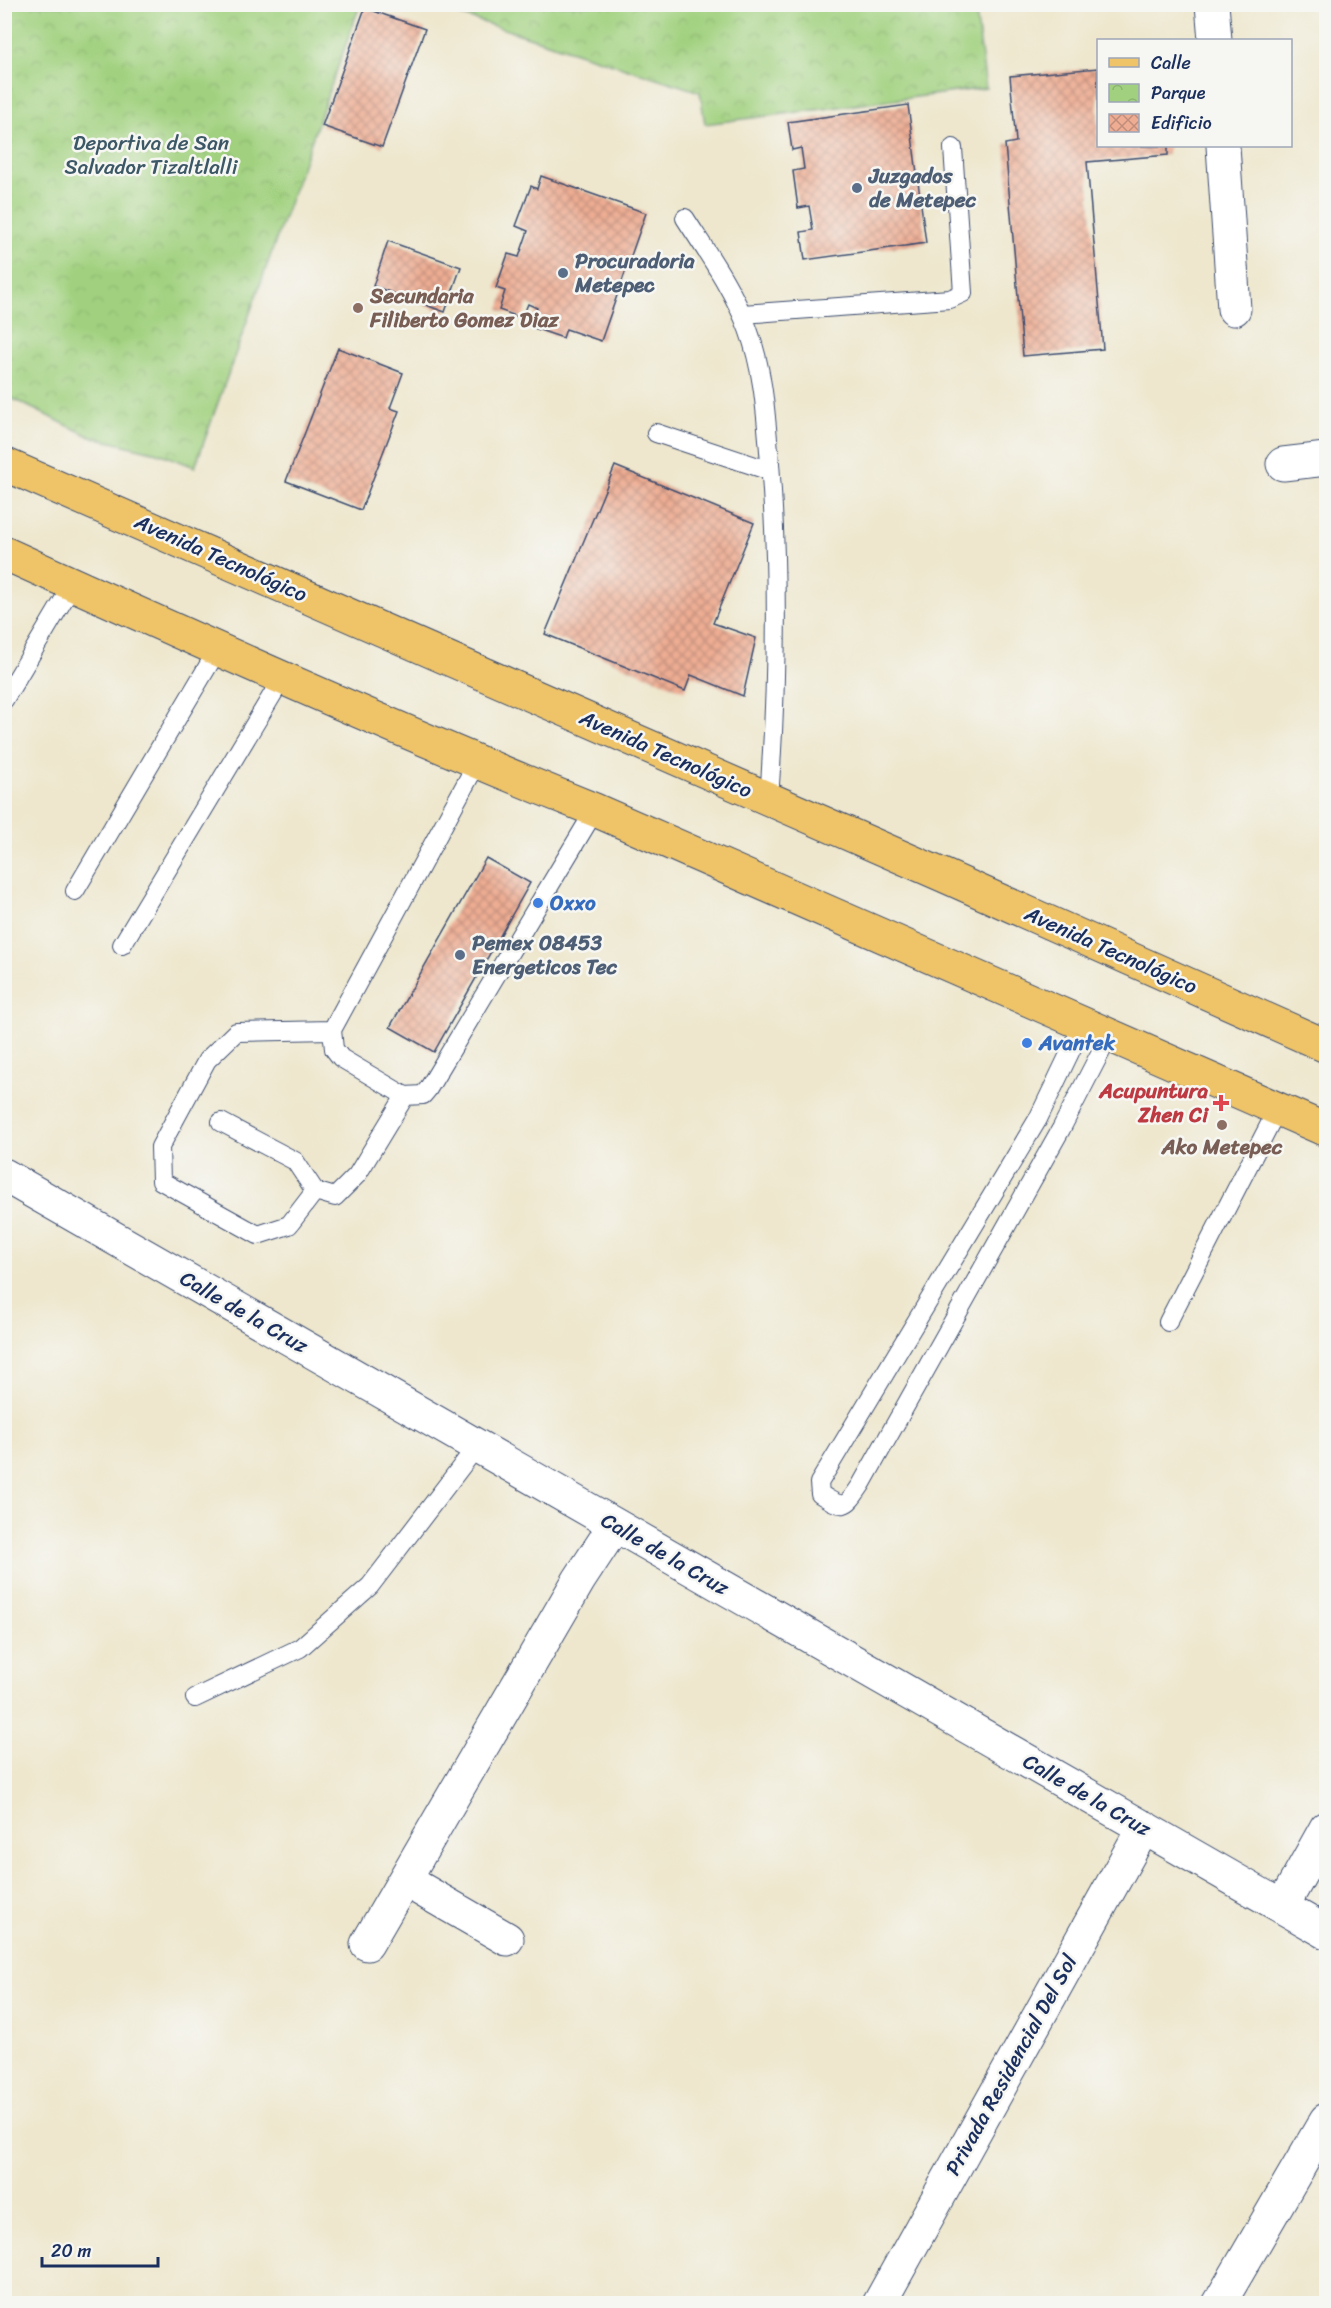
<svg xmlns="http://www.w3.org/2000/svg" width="1331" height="2308" viewBox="0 0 1331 2308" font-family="Sriracha,sans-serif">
  <defs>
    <pattern id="park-crowns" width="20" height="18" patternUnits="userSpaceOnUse" patternTransform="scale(1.5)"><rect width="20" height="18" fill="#a1d17f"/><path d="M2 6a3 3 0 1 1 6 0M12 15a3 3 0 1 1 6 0" fill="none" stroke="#8ab470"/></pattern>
    <pattern id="building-cross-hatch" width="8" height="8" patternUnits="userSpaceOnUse" patternTransform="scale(1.5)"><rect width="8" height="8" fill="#eead93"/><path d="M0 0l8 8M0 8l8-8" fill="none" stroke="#c08d7b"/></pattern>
  </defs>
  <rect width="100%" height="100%" fill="#f6f6f2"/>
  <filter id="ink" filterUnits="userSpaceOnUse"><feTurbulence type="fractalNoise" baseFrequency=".0167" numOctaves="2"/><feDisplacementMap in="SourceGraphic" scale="12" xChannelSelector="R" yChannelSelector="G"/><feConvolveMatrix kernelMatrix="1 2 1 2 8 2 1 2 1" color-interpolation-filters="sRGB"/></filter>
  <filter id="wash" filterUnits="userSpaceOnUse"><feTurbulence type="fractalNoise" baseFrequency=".008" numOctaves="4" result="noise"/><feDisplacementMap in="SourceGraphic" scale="24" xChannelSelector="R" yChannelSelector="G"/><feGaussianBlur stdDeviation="1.35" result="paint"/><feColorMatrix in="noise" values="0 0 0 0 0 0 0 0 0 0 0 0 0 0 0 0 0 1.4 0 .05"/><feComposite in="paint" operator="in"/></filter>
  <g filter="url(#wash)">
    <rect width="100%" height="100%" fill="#eee7cd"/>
    <!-- park -->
    <path fill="url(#park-crowns)" stroke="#5e806e" stroke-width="1.5" d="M4,5H360L195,467L161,454L91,437L5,395Z
      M429,5H975L986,88L705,124L700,92Z"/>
    <g id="blocks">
      <!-- building -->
      <path fill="url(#building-cross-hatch)" d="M365,8L425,29L382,147L322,126Z
        M1098,68V146H1168V155L1087,162L1103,349L1023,356L1005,144L1016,142L1010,76Z
        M908,105L926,243L805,260L801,232L813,230L809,206L798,208L793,171L804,169L801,148L792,150L788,122Z
        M541,176L646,213L601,341L566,329L563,338L531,327L537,308L528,304L522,318L499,310L505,291L496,288L508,254L519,257L528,231L516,226L531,186L537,189Z
        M388,241L461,267L445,312L373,286Z
        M338,348L403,373L390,408L399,411L361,510L286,481Z
        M615,466L754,523L713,623L756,638L743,696L691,675L685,691L545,634Z
        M486,858L530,883L434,1052L390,1027Z"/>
    </g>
  </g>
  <g filter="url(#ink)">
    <use href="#blocks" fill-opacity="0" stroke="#3b4b6f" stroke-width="1.5"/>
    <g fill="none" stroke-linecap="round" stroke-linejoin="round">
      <!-- lane casing -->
      <g stroke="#3b4b6f" stroke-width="20">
        <path id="lane" d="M685,218C708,254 733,289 748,329C764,372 766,417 770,463C779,575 777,687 769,799
          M742,314L950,299L963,293L953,148
          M656,433L770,471
          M4,700L73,584
          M477,763L332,1030L334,1049L341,1058L405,1096L423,1095L428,1089L595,810
          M75,891L218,649
          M122,945L283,677
          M1084,1023L1038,1119L819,1483L820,1494C844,1509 845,1509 861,1485L1061,1129L1110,1034
          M221,1122L295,1161L315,1191L289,1225L258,1235L161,1181L160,1147L207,1060L236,1032L332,1030
          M315,1191L335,1197L357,1175L405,1096
          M1168,1322L1278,1108
          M195,1698L300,1648L370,1586L477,1446"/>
      </g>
      <!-- street casing -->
      <g stroke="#3b4b6f" stroke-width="35">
        <path id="street" d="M1212,4L1215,40
          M1223,146L1234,309
          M1283,464L1326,459
          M4,1175L1326,1932
          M405,1880L507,1939
          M1282,1907L1326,1828
          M367,1944L579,1580L615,1525
          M879,2304L1144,1827
          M1219,2304L1326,2120"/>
      </g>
      <!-- primary casing -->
      <g stroke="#3b4b6f" stroke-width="35">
        <path id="primary" d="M4,464L947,877L1326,1046
          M4,553C200,642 396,730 595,810L1326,1130"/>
      </g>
      <!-- lane -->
      <use href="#lane" stroke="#fff" stroke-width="18"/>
      <!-- street -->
      <use href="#street" stroke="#fff" stroke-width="33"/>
      <!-- primary -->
      <use href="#primary" stroke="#efc469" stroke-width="33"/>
    </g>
  </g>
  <!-- markers -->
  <g fill="#5c6f8a" stroke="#f6f6f2" stroke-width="2">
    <circle cx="857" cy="188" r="6"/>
    <circle cx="563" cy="273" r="6"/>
    <circle cx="460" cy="955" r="6"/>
  </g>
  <g fill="#8d6e63" stroke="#f6f6f2" stroke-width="2">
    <circle cx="358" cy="308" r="6"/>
    <circle cx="1222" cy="1125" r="6"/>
  </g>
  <g fill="#3f7fe0" stroke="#f6f6f2" stroke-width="2">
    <circle cx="538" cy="903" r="6"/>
    <circle cx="1027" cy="1043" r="6"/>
  </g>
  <path fill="#e0444e" stroke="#f6f6f2" stroke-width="2" d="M1218 1094h6v6h6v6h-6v6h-6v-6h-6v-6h6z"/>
  <g text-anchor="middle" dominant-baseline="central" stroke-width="5" stroke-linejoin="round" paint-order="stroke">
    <!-- park labels -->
    <g font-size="21" fill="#3c5866" stroke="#f6f6f2">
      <text x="151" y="143">Deportiva de San<tspan x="151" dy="24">Salvador Tizaltlalli</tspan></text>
    </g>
    <!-- service labels -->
    <g font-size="21" font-weight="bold" fill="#4e5e75" stroke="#f6f6f2" text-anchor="start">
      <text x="869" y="176">Juzgados<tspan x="869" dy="24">de Metepec</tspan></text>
      <text x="575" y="261">Procuradoria<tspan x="575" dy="24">Metepec</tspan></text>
      <text x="472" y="943">Pemex 08453<tspan x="472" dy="24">Energeticos Tec</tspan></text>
    </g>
    <!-- education labels -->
    <g font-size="21" font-weight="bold" fill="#785e54" stroke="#f6f6f2" text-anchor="start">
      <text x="370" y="296">Secundaria<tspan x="370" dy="24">Filiberto Gomez Diaz</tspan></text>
      <text x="1222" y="1147" text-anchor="middle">Ako Metepec</text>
    </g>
    <!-- street labels -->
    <g font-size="21" fill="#1b2f5e" stroke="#f6f6f2">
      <text transform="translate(221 558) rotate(24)">Avenida Tecnológico</text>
      <text transform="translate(666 754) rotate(24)">Avenida Tecnológico</text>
      <text transform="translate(1111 950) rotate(24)">Avenida Tecnológico</text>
      <text transform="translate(244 1312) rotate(30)">Calle de la Cruz</text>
      <text transform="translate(665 1554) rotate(30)">Calle de la Cruz</text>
      <text transform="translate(1087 1795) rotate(30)">Calle de la Cruz</text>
      <text transform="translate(1011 2065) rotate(-61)">Privada Residencial Del Sol</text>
    </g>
    <!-- shop labels -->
    <g font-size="21" font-weight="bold" fill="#366cbe" stroke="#f6f6f2" text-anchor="start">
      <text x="550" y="903">Oxxo</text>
      <text x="1039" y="1043">Avantek</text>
    </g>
    <!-- health labels -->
    <g font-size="21" font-weight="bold" fill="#be3a42" stroke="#f6f6f2" text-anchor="end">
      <text x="1208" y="1091">Acupuntura<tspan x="1208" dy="24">Zhen Ci</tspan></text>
    </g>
  </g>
  <!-- margin -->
  <rect width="1331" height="2308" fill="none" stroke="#f6f6f2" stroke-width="24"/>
  <!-- legend -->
  <rect x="1097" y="39" width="195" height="108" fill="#f6f6f2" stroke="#9ea6b7" stroke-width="1.5"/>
  <rect x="1109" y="58" width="30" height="9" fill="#efc469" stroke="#9ea6b7" stroke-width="1.5"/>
  <text x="1151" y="69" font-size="18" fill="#1b2f5e">Calle</text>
  <rect x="1109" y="84" width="30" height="18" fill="url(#park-crowns)" stroke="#9ea6b7" stroke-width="1.5"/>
  <text x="1151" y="99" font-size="18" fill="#1b2f5e">Parque</text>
  <rect x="1109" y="114" width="30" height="18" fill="url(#building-cross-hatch)" stroke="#9ea6b7" stroke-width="1.5"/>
  <text x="1151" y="129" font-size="18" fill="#1b2f5e">Edificio</text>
  <!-- scale -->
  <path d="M42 2257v9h116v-9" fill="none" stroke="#1b2f5e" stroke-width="3"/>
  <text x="51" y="2257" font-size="18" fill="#1b2f5e" stroke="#f6f6f2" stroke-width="4.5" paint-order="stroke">20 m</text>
</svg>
